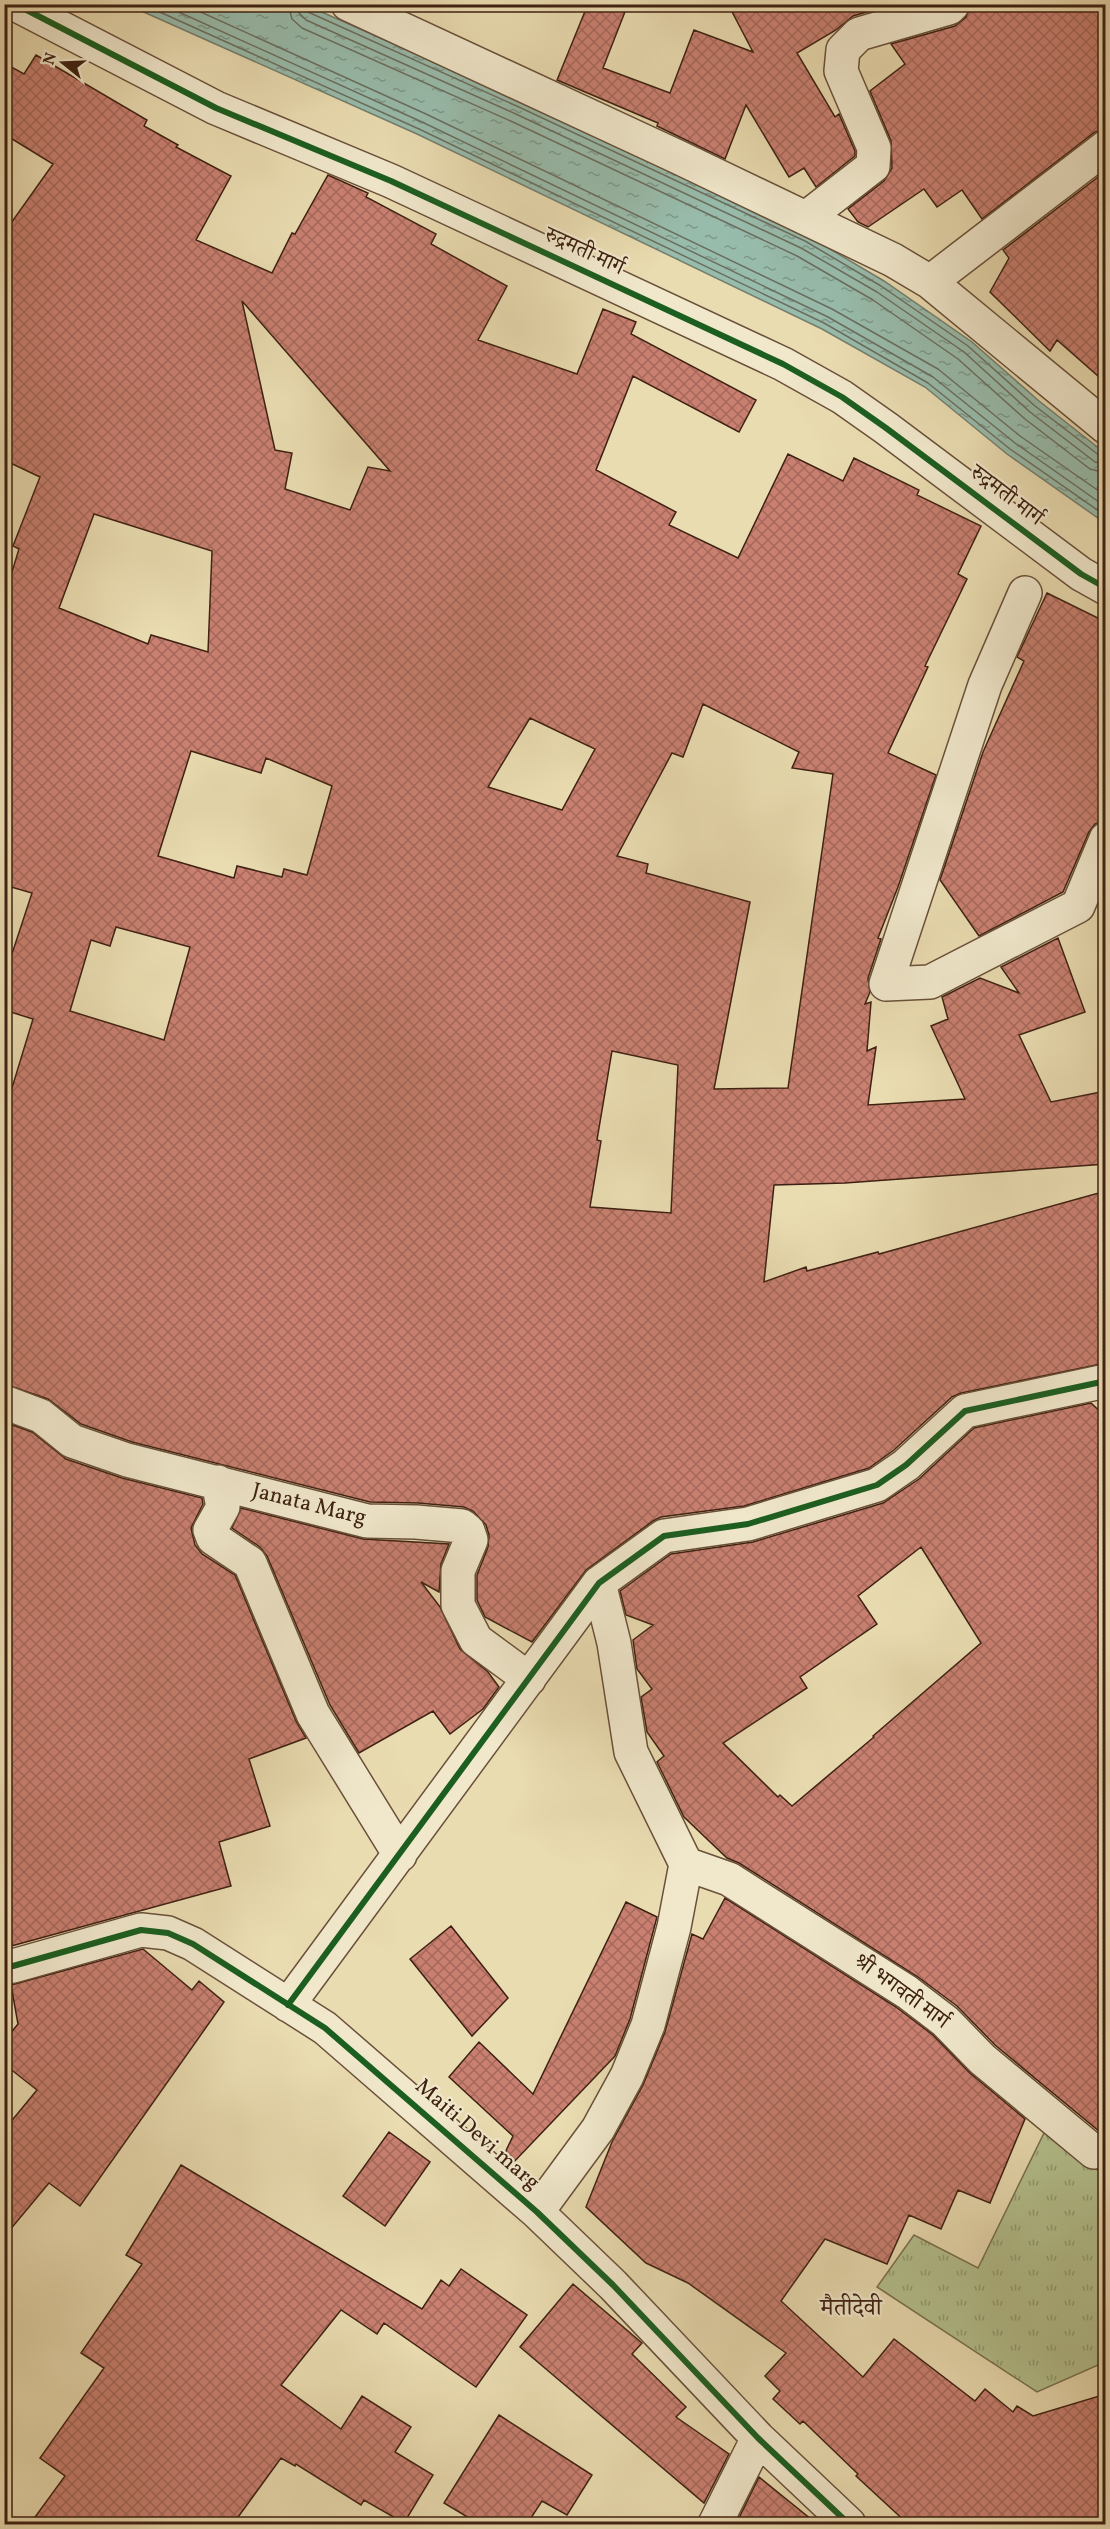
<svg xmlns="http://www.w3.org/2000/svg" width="1110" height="2529" viewBox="0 0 1110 2529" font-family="Vollkorn,'Noto Serif Devanagari',serif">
  <defs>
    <pattern id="park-tufts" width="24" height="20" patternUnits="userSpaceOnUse" patternTransform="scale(1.5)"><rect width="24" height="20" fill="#b4c18e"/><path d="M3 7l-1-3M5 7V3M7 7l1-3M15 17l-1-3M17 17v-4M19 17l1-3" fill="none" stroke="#949c73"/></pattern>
    <pattern id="water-ripples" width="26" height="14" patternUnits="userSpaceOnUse" patternTransform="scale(1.5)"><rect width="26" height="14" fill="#98bcac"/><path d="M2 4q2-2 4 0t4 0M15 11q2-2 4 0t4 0" fill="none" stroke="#7d988b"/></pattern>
    <pattern id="building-cross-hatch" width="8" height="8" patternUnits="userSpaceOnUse" patternTransform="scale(1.5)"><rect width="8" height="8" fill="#c98071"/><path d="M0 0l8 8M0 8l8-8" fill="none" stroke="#a5685b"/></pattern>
  </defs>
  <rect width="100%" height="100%" fill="#eadcb1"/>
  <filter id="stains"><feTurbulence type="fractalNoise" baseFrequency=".00333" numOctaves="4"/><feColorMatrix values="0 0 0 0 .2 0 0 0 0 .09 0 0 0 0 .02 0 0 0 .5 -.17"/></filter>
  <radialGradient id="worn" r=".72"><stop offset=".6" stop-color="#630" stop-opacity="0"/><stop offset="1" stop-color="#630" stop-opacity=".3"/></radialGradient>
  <!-- park -->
  <path fill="url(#park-tufts)" stroke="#797150" stroke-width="1.5" d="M1046,2129L1105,2176V2362L1037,2392L877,2287L914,2235L978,2268Z"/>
  <!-- water -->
  <path fill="url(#water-ripples)" stroke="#747e6e" stroke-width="1.5" d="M128,5H306L524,102L808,236L884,281L972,342L1039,401L1105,453V523L1007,454L925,387L822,329L417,134Z"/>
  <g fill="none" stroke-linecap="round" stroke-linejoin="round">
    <!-- shore -->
    <path stroke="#6b6e5f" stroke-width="1.5" d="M142,4L419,129L824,323L928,383L1010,449L1106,516
      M161,4L422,122L828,317L933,377L1015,443L1106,507
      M183,4L426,114L832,309L938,369L1020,436L1106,496
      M288,4L292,19L302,28L515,123L797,256L873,300L958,359L1025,419L1090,469L1106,473
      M297,4L299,13L306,20L518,115L801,248L877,292L964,352L1030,412L1095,462L1106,464
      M305,4L308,12L521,108L805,241L881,286L968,346L1035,406L1100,456L1106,457"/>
  </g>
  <!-- building -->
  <path fill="url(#building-cross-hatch)" stroke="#3e2112" stroke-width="1.5" fill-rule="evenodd" d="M588,4H628L603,68L670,93L694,30L753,52L728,4H894L853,16L836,30L797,53L835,117L839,114L855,151V156L816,187L804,168L789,177L746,105L725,159L657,126L658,123L557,80Z
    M971,4H1106V129L1095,132L982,219L962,190L937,207L924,189L868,227L858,222L848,209L884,181L892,168L891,141L870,91L905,64L891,44L955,26L966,17Z
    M36,55L147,120L144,126L178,145L176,147L231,176L196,240L272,273L292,233L295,234L328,175L368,193L366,197L436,234L431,244L507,286L478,340L577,374L603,309L636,322L631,334L756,400L739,432L633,376L596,470L676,512L669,525L738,558L788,454L843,481L854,458L919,490L917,495L981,526L958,574L967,579L925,666L928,667L888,753L936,775L898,887L878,938L881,939L868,978L870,992L865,1004L871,1002L867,1051L876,1047L868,1105L965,1099L931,1026L948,1019L942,997L980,978L1019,993L1001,967L1058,938L1085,1012L1019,1035L1051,1102L1106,1091V1164L845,1183L774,1185L764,1282L806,1267L807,1271L878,1252L879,1254L1106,1191V1363L961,1393L952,1397L894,1450L869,1468L744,1506L661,1517L653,1521L586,1570L532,1642L485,1617L477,1600V1575L488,1547L489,1535L486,1525L473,1511L464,1507L418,1503L370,1502L132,1442L81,1424L48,1399L4,1384V1114L33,1019L4,1010V978L32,893L4,885V598L19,549L13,546L40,477L4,460V233L53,164L4,134V63L24,74ZM242,301L390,471L368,467L350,510L285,489L292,453L275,450ZM94,514L212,551L208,652L151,635L148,644L59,608ZM703,704L799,752L792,768L833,774L788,1088L714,1089L750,902L646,873L648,864L617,856L672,753L683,757ZM530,718L595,749L562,810L488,787ZM191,751L261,773L266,758L332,786L307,875L284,869L282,877L237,866L234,878L158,856ZM116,927L190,947L164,1040L70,1011L91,940L110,946ZM612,1051L678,1065L671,1213L590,1207L601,1141L597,1140Z
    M1106,171V383L1057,340L1050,351L990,292L1009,258L1003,250Z
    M1047,593L1106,622V821L1095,824L1089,832L1063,892L979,936L940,880L983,752L1024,661L1017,657Z
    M1091,1403L1106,1417V2137L995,2045L957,2006L918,1977L739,1863L727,1858L684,1817L657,1762L664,1756L647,1732L641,1697L652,1689L637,1669L633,1640L653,1625L626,1615L620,1591L671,1554L753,1542L883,1503L919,1479L974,1428ZM921,1547L981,1643L873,1736L874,1737L792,1806L780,1795L778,1797L723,1743L807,1688L800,1677L877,1624L858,1596Z
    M4,1422L32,1432L66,1459L122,1478L202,1498L203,1504L191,1528L195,1545L202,1554L235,1575L296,1721L306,1738L249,1759L270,1826L219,1842L231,1886L4,1948Z
    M241,1508L363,1539L449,1544L441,1564L439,1592L421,1582L440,1607L460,1649L488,1672L499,1687L483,1709L450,1734L433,1711L359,1753L330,1705L267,1556L260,1547L232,1528Z
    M725,1898L896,2007L933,2035L970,2073L1025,2119L990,2203L958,2190L941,2229L909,2215L887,2264L825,2239L781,2301L863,2377L894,2339L975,2401L985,2389L1013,2412L1017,2406L1033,2416L1106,2394V2484L1102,2524H908L856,2476L858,2474L803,2421L800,2424L773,2399L780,2391L765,2376L786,2353L688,2283L646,2263L586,2207L612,2142L643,2085L665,2032L692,1934L703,1939Z
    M626,1902L657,1917L630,2019L615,2056L511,2165L503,2157L513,2136L449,2077L479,2042L533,2094Z
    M451,1926L508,1998L472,2036L410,1959Z
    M143,1949L192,1990L199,1981L224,2002L80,2206L49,2183L4,2237V2130L37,2090L4,2064V2041L18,2024L11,1985Z
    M389,2132L430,2162L385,2226L343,2196Z
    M181,2165L422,2309L441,2280L449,2286L461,2269L527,2315L476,2387L384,2323L377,2334L341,2310L281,2385L341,2429L362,2396L411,2427L395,2452L433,2475L404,2523L364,2500L361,2505L296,2464L295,2466L281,2458L233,2524H30L65,2476L40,2458L104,2368L81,2353L142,2264L126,2255Z
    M573,2284L642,2343L632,2354L686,2407L676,2417L729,2454L704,2503L520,2347Z
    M499,2415L592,2475L567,2515L542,2501L527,2524H479L444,2503Z
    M759,2477L817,2524H736Z"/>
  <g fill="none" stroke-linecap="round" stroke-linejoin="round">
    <!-- minor casing -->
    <g stroke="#69503a" stroke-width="36">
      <path id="minor" d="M15,4L216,108L391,181L783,364L842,397L886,428L1081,574L1106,588
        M348,4L678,157L893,260L930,282L1106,427
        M806,218L873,166L874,148L841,71L843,50L859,34L949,8L953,4
        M930,282L1106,147
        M1025,593L985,685L886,984L930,982L1078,906L1106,839
        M4,1402L41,1416L72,1441L127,1460L367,1521L416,1522L462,1526L468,1531L471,1540L458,1571V1605L476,1640L529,1679
        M218,1482L223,1507L210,1530L213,1538L250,1563L313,1714L400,1855
        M686,1864L729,1879L907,1992L945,2021L982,2059L1094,2152
        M4,1967L13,1966L141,1930L168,1933L193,1944L325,2028L537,2212L613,2285L758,2438L849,2524
        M288,2005L599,1583L664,1536L748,1524L877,1485L906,1465L965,1411L1106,1381
        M537,2212L598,2129L627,2076L648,2025L674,1927L686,1864L631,1752L614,1643L599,1583
        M715,2524L758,2438"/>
    </g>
    <!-- minor -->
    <use href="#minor" stroke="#f1e8cc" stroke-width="33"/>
    <!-- cycleway casing -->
    <g stroke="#f1e8cc" stroke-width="10">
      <path id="cycleway" d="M15,4L216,108L391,181L783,364L842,397L886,428L1081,574L1106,588
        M4,1967L13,1966L141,1930L168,1933L193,1944L325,2028L537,2212L613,2285L758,2438L849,2524
        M288,2005L599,1583L664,1536L748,1524L877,1485L906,1465L965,1411L1106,1381"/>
    </g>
    <!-- cycleway -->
    <use href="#cycleway" stroke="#1b5e20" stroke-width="6"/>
  </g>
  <g text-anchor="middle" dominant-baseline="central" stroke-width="4.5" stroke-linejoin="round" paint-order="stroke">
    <!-- street labels -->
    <g font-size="22" fill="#3e2112" stroke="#f1e8cc">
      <text transform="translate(584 252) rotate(25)">रुद्रमती मार्ग</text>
      <text transform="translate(1006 496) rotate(37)">रुद्रमती मार्ग</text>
      <text transform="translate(309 1505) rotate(14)">Janata Marg</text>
      <text transform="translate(901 1992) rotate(36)">श्री भगवती मार्ग</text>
      <text transform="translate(477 2135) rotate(41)">Maiti Devi marg</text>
    </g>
    <!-- neighbourhood labels -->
    <g font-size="24" fill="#3e2112" stroke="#f1e8cc">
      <text x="851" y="2309">मैतीदेवी</text>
    </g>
  </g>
  <!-- margin -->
  <rect width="1110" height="2529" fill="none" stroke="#eadcb1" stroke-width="24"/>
  <rect x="6" y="6" width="1098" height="2517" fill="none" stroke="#3e2112" stroke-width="3"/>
  <rect x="12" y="12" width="1086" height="2505" fill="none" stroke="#3e2112" stroke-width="1.5"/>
  <!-- north arrow -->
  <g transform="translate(63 63) rotate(288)" stroke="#f1e8cc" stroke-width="4.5" paint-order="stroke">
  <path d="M0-4.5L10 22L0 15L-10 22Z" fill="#3e2112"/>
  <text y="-9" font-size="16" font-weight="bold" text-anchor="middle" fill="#3e2112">N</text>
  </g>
  <rect width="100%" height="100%" filter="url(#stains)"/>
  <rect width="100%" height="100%" fill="url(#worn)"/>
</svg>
